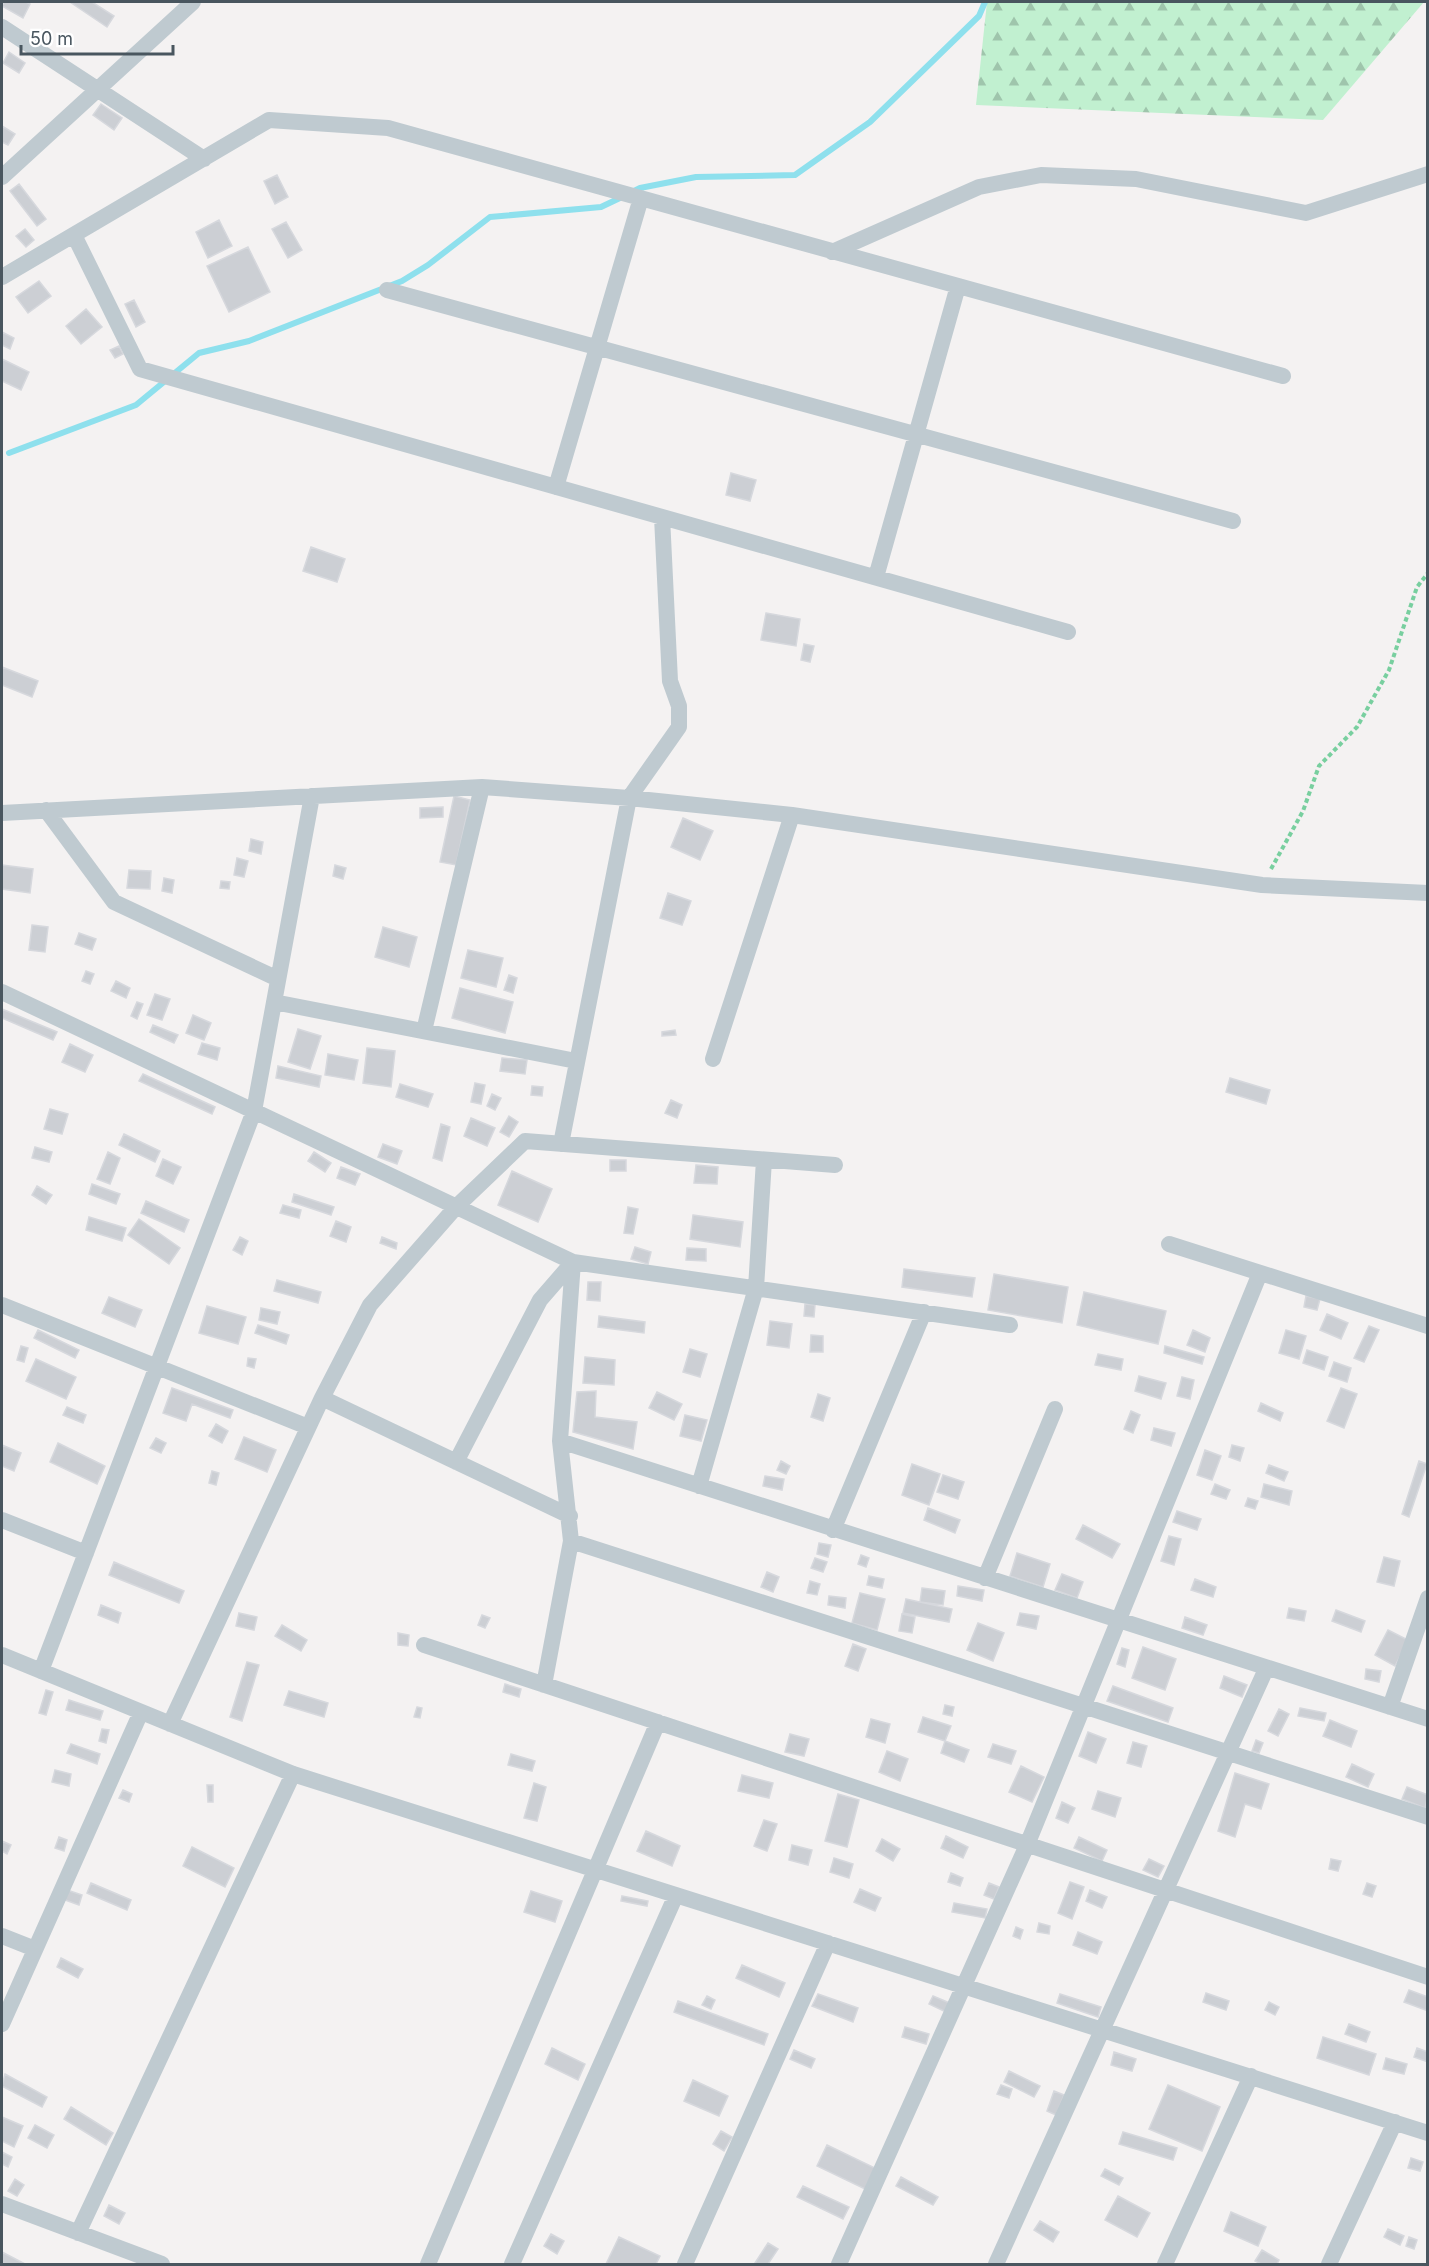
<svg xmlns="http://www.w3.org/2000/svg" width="1429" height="2266" viewBox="0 0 1429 2266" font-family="Inter,sans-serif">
  <defs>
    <pattern id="forest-firs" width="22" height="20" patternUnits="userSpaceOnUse" patternTransform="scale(1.5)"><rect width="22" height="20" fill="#c1f0d0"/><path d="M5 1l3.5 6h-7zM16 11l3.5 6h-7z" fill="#9fc5ac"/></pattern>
  </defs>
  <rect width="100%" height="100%" fill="#f4f2f2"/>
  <!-- forest -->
  <path fill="url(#forest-firs)" d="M987,2H1424L1323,120L976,105Z"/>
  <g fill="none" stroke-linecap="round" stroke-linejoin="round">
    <!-- stream -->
    <path stroke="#8ee0ed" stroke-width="6" d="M632,192L640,188L696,177L795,175L870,122L979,16L985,2
      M9,453L136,405L199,353L249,341L402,281L428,265L490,217L601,207L622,197"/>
  </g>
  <!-- building -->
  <path fill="#cccfd4" stroke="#d6d8dd" stroke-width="1.5" d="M4,2H26L30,4L23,18L2,6Z
    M70,2H92L114,16L107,27Z
    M9,52L25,63L19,73L3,63Z
    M101,104L122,118L114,130L93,115Z
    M2,126L15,134L8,145L2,142Z
    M277,175L288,197L275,204L264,181Z
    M19,184L46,219L37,226L10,191Z
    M219,220L232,246L208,258L196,232Z
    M286,222L302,250L288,258L272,229Z
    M25,229L34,240L26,247L16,236Z
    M248,247L270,292L229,312L207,266Z
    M39,281L51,296L28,313L16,297Z
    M134,300L145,322L136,327L125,304Z
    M86,309L102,327L81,344L66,326Z
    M2,332L14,338L10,349L2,345Z
    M119,346L123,354L115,358L110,350Z
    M2,359L29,372L21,390L2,381Z
    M731,473L756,480L750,501L726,495Z
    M311,547L345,559L337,582L303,571Z
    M766,613L800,619L796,646L761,640Z
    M804,644L814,646L810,662L801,660Z
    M2,667L38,681L32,697L2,685Z
    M454,796L470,800L456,865L440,862Z
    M443,807V817L420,818V808Z
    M683,818L713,831L700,860L671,847Z
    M251,839L263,842L261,854L249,851Z
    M237,858L248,861L244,877L234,875Z
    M2,865L33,869L30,893L2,889Z
    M335,865L346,868L343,879L333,876Z
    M129,870L151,871L150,889L127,888Z
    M164,878L174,880L172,893L162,891Z
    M221,881L230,882L229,889L220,888Z
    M668,893L691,901L682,925L660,918Z
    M32,925L48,927L45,952L29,950Z
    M383,927L417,937L409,967L375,957Z
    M79,933L96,939L92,950L75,944Z
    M468,950L503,958L496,987L461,978Z
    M86,971L94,974L90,984L82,981Z
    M509,975L517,978L513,993L504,990Z
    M116,981L130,988L126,998L111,991Z
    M460,988L513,1002L505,1033L452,1018Z
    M155,994L170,999L162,1020L147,1015Z
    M137,1002L143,1004L137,1019L131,1016Z
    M2,1009L57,1032L53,1040L2,1018Z
    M193,1015L211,1023L204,1040L186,1033Z
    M153,1025L178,1035L174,1043L150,1032Z
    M298,1029L321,1036L310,1069L288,1062Z
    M675,1030L676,1035L662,1036V1032Z
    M202,1043L220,1048L217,1060L198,1054Z
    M70,1044L93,1055L85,1072L62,1062Z
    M367,1048L395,1051L391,1087L363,1083Z
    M328,1054L358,1060L354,1080L325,1075Z
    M502,1058L527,1060L525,1074L500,1071Z
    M278,1066L321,1076L319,1087L276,1078Z
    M143,1074L215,1107L212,1114L139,1081Z
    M1230,1078L1270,1090L1266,1104L1226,1092Z
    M475,1083L485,1085L481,1104L471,1102Z
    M400,1084L433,1094L428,1107L396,1097Z
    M532,1086L543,1087L542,1096L531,1095Z
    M492,1094L501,1098L495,1110L487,1106Z
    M671,1100L682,1105L677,1118L665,1113Z
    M50,1109L68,1114L62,1134L44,1129Z
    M509,1116L518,1122L509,1137L500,1132Z
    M471,1118L495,1128L487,1146L464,1136Z
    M441,1124L450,1127L442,1161L433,1158Z
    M124,1134L160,1151L155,1162L119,1145Z
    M383,1144L402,1151L397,1164L378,1157Z
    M35,1147L52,1152L49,1162L32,1158Z
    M108,1152L120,1158L110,1184L97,1179Z
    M314,1152L331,1163L325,1172L308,1161Z
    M163,1159L181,1167L173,1184L156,1176Z
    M610,1160H626V1171H610Z
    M696,1165L718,1167L717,1184L694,1183Z
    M341,1167L360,1174L355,1185L337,1178Z
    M512,1171L552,1189L538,1222L498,1205Z
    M92,1184L120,1194L116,1204L89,1194Z
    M37,1186L52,1195L46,1204L32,1195Z
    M294,1194L334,1207L331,1215L292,1202Z
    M146,1201L189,1220L184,1232L141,1213Z
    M283,1205L301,1210L299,1218L280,1213Z
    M628,1207L638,1209L633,1234L624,1233Z
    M693,1215L743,1222L740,1247L690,1239Z
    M89,1217L126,1228L122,1241L86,1230Z
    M139,1219L180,1248L169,1264L128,1235Z
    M336,1221L351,1227L346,1242L330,1236Z
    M240,1237L248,1241L242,1255L233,1250Z
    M382,1237L397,1243L396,1249L380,1243Z
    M635,1247L651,1252L648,1264L631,1259Z
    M687,1248L706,1249V1261L686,1260Z
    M904,1269L975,1278L972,1297L902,1287Z
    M994,1274L1068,1287L1062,1323L988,1310Z
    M277,1280L321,1292L318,1303L274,1291Z
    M588,1282H601L600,1301L587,1300Z
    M1084,1292L1166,1311L1158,1344L1077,1325Z
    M1306,1296L1320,1299L1317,1310L1304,1307Z
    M109,1297L142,1310L135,1327L102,1313Z
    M805,1304L815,1305L814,1317L804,1316Z
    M207,1306L246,1317L238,1344L199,1333Z
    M261,1308L280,1312L277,1324L259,1320Z
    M1327,1314L1348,1323L1341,1339L1320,1330Z
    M599,1316L645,1322L644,1333L598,1327Z
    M770,1321L792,1324L789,1348L767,1345Z
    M258,1325L289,1335L286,1344L255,1333Z
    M1369,1326L1379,1330L1364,1362L1354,1358Z
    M38,1330L79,1350L75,1358L34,1338Z
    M1193,1330L1210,1338L1205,1352L1187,1345Z
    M1286,1330L1306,1336L1299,1359L1279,1353Z
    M811,1335L823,1336V1352H810Z
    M21,1346L28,1348L24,1362L17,1360Z
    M1165,1346L1204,1357L1202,1364L1164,1353Z
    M690,1349L707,1354L700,1377L683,1372Z
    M1307,1350L1328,1357L1324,1370L1303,1363Z
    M1098,1354L1123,1359L1121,1370L1095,1365Z
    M585,1357L615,1360L614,1385L583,1383Z
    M248,1358L256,1359L254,1368L247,1366Z
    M36,1359L76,1377L66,1399L26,1381Z
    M1334,1362L1351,1368L1347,1382L1329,1376Z
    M1139,1376L1166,1383L1161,1399L1135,1391Z
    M1182,1377L1194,1380L1190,1399L1177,1396Z
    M172,1388L233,1410L230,1418L192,1404L186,1421L163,1413Z
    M1341,1388L1357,1394L1344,1428L1327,1421Z
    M596,1391L595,1417L637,1422L633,1449L573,1432L577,1392Z
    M657,1392L682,1404L674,1420L649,1408Z
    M818,1394L830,1398L823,1421L811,1417Z
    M1261,1403L1283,1413L1280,1421L1258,1411Z
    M67,1407L86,1415L83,1423L63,1415Z
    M1131,1411L1140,1415L1133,1433L1124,1429Z
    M685,1415L707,1420L701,1441L680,1436Z
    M216,1424L228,1431L222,1443L209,1436Z
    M1154,1428L1175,1433L1171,1446L1151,1440Z
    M244,1437L276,1450L267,1472L235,1459Z
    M156,1438L166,1443L161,1453L150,1448Z
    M58,1443L105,1466L97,1484L50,1462Z
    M2,1445L21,1453L14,1471L2,1466Z
    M1232,1445L1244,1448L1240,1461L1229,1457Z
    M1205,1450L1221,1456L1212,1480L1197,1475Z
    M781,1461L790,1466L786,1474L777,1470Z
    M1419,1461L1427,1464L1409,1517L1402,1514Z
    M912,1464L940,1474L929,1505L902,1495Z
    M1269,1465L1288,1472L1284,1481L1266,1473Z
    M212,1471L219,1473L216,1485L209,1483Z
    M943,1475L964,1482L958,1499L937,1492Z
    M765,1476L784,1479L782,1490L763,1486Z
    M1215,1484L1230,1490L1226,1499L1211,1494Z
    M1264,1484L1292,1491L1289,1505L1261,1497Z
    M1248,1498L1258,1501L1255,1509L1245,1506Z
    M928,1508L960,1520L955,1533L924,1520Z
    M1177,1511L1201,1519L1197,1530L1173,1522Z
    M1083,1525L1120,1544L1112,1558L1076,1539Z
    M1169,1536L1181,1539L1174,1565L1161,1561Z
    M819,1543L831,1545L828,1557L817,1554Z
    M1017,1553L1050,1564L1043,1587L1010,1576Z
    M861,1555L869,1558L866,1567L858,1564Z
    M1384,1557L1400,1561L1394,1586L1377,1582Z
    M815,1558L827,1562L823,1572L811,1568Z
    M114,1562L184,1591L179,1603L109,1575Z
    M767,1572L779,1577L773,1592L761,1587Z
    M1062,1574L1083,1582L1077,1598L1055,1590Z
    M869,1576L884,1579L882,1588L867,1585Z
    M1195,1579L1216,1587L1213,1597L1191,1590Z
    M810,1581L820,1584L817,1595L807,1593Z
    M958,1586L984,1590L982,1601L957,1596Z
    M922,1588L945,1591L943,1605L920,1602Z
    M860,1593L885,1599L877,1630L852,1623Z
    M829,1596L846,1598L845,1608L828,1605Z
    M906,1599L952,1609L949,1622L903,1613Z
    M101,1605L121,1613L118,1623L98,1615Z
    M1289,1608L1306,1611L1304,1621L1287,1618Z
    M1336,1610L1365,1621L1361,1632L1332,1621Z
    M239,1613L257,1617L254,1630L236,1626Z
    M1020,1613L1039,1616L1036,1629L1017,1625Z
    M902,1614L915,1617L912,1633L899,1631Z
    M482,1615L490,1618L485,1628L478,1625Z
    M1185,1617L1207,1625L1203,1635L1182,1628Z
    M978,1623L1004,1633L993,1661L967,1650Z
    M282,1625L307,1640L301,1651L275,1636Z
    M1388,1630L1408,1640L1395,1666L1375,1655Z
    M398,1633L409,1635L408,1646L398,1645Z
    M853,1644L866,1649L858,1671L845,1666Z
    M1143,1647L1176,1659L1165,1690L1132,1678Z
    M1122,1648L1129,1650L1125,1667L1117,1664Z
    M247,1662L259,1665L242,1721L230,1717Z
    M1366,1669L1381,1671L1379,1682L1365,1679Z
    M1224,1676L1247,1685L1242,1697L1220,1688Z
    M505,1684L521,1689L519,1697L503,1692Z
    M1113,1686L1173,1708L1168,1722L1107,1701Z
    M46,1690L53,1692L46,1715L39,1713Z
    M289,1691L328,1703L324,1717L284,1705Z
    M69,1700L103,1711L100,1720L66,1710Z
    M945,1705L954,1707L952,1716L943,1714Z
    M417,1707L422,1708L420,1718L414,1717Z
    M1300,1708L1326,1713L1324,1721L1298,1716Z
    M1279,1709L1289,1714L1278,1736L1268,1731Z
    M923,1717L951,1726L945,1741L918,1732Z
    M871,1719L890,1724L885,1743L866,1737Z
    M1330,1720L1357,1731L1351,1747L1323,1736Z
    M102,1729L109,1730L106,1743L99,1741Z
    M1088,1732L1106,1739L1096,1763L1079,1756Z
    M790,1734L809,1739L804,1756L785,1752Z
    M1256,1740L1263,1743L1259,1753L1252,1751Z
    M945,1741L969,1750L964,1762L941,1753Z
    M1133,1742L1147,1746L1141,1767L1127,1763Z
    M71,1744L100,1754L97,1764L67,1753Z
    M993,1744L1016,1751L1011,1764L988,1757Z
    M887,1751L908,1759L900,1781L879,1772Z
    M511,1754L535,1761L532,1771L508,1765Z
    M1352,1764L1374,1774L1368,1787L1346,1777Z
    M1021,1766L1044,1777L1032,1802L1009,1792Z
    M55,1770L71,1774L69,1786L52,1782Z
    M1235,1773L1269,1784L1261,1809L1245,1804L1235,1837L1218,1831Z
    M742,1775L773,1783L769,1798L738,1791Z
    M534,1783L546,1787L537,1821L524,1818Z
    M207,1785H213V1802H208Z
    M1407,1787L1428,1795L1425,1808L1402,1799Z
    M123,1790L132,1794L129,1802L119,1798Z
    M1098,1791L1121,1798L1115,1817L1092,1809Z
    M838,1794L859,1800L847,1847L825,1841Z
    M1062,1802L1075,1808L1068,1823L1056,1818Z
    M764,1820L777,1824L767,1851L754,1846Z
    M646,1831L680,1846L672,1866L637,1851Z
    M946,1836L968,1847L963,1858L941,1848Z
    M59,1837L67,1840L64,1851L55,1848Z
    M1079,1837L1107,1850L1102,1861L1074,1848Z
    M882,1839L900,1849L893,1861L876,1851Z
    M2,1841L11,1845L7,1854L2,1851Z
    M792,1845L812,1850L808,1865L789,1860Z
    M192,1847L234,1868L225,1887L183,1866Z
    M834,1858L853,1864L849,1878L830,1872Z
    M1149,1859L1164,1866L1158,1877L1143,1870Z
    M1331,1859L1341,1861L1338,1871L1329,1869Z
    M951,1873L963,1878L960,1886L948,1882Z
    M1070,1882L1084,1887L1072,1919L1058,1913Z
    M91,1883L131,1900L127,1910L87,1893Z
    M989,1883L999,1887L994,1899L984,1895Z
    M1367,1883L1376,1886L1372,1897L1363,1894Z
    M61,1888L82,1895L79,1905L57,1897Z
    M860,1889L881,1898L875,1911L854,1902Z
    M1090,1890L1107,1897L1102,1908L1086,1901Z
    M531,1891L562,1901L555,1922L524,1912Z
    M622,1896L648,1901L647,1906L621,1901Z
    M954,1903L987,1909L985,1918L952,1912Z
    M1039,1923L1050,1926L1049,1934L1037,1932Z
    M1016,1927L1023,1930L1020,1939L1013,1936Z
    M1078,1932L1102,1942L1097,1954L1073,1945Z
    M61,1958L83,1969L78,1978L57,1967Z
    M742,1965L785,1983L779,1997L736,1978Z
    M1409,1990L1428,1997V2011L1404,2002Z
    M1206,1993L1229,2001L1226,2010L1203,2002Z
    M818,1994L858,2008L853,2022L812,2006Z
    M1060,1994L1101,2007L1098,2017L1057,2003Z
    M707,1996L715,2000L711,2009L702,2005Z
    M933,1996L952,2004L948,2013L929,2004Z
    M678,2001L768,2034L764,2045L674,2012Z
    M1269,2002L1279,2007L1275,2015L1265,2010Z
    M1349,2024L1370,2032L1366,2042L1345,2034Z
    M905,2027L929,2034L926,2044L902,2037Z
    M1323,2037L1376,2054L1369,2075L1317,2058Z
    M552,2048L585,2064L578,2080L545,2064Z
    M1417,2048L1428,2052V2062L1414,2057Z
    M794,2050L815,2059L811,2068L790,2059Z
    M1114,2052L1136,2059L1132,2071L1111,2065Z
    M1386,2058L1407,2064L1404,2074L1383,2069Z
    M1009,2071L1040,2086L1034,2097L1004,2082Z
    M5,2074L47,2097L42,2107L2,2086Z
    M693,2080L728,2096L719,2116L684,2101Z
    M1001,2085L1012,2089L1009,2098L997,2094Z
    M1168,2085L1220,2107L1202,2151L1149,2129Z
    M1054,2091L1064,2095L1056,2115L1047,2111Z
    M71,2107L113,2133L106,2145L64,2119Z
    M2,2117L23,2126L14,2147L2,2141Z
    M35,2125L54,2135L47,2148L28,2138Z
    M721,2131L732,2137L724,2151L713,2144Z
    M1123,2132L1177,2148L1173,2160L1119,2144Z
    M827,2145L875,2168L865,2189L817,2166Z
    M2,2152L12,2157L8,2167L2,2164Z
    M1411,2158L1423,2162L1420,2171L1408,2168Z
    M1105,2169L1123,2178L1119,2185L1101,2176Z
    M901,2177L938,2197L933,2205L896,2186Z
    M15,2179L24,2185L17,2196L8,2191Z
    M803,2186L849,2207L843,2219L797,2197Z
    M1118,2196L1150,2213L1137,2237L1105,2220Z
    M109,2205L125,2213L119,2224L104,2216Z
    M1231,2212L1266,2227L1258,2246L1224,2231Z
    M1040,2221L1059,2232L1053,2242L1034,2230Z
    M1388,2229L1404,2236L1400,2245L1384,2237Z
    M551,2234L564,2241L557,2254L544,2246Z
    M619,2237L660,2256L656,2264H606Z
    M1409,2237L1417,2240L1414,2249L1406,2246Z
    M768,2243L778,2249L768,2264H756L755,2263Z
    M1262,2250L1279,2260L1277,2264H1261L1255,2261Z
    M2,2252L25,2264H2Z"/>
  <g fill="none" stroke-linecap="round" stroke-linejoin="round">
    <!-- path -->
    <path stroke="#78cf9f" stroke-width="4" stroke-dasharray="4.5 3" stroke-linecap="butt" d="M1271,869L1303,811L1319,766L1357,727L1389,670L1417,587L1428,573"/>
    <!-- street -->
    <path stroke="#bfcad0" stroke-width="16" d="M2,27L204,159
      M2,177L193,2
      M74,235L140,369L1068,632
      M832,252L979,187L1041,175L1136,179L1306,213L1428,174
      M2,277L269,120L388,128L1283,376
      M387,290L1233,521
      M556,487L641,198
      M876,577L958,286
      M46,810L114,902L278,979
      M2,813L482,787L629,798L792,815L1262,885L1428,893
      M2,992L573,1262L1010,1325
      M274,1002L576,1061
      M424,1031L482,787
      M713,1059L792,815
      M561,1144L629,798L679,727V706L670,681L662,517
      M1169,1244L1428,1326
      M2,1305L308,1427
      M322,1398L570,1516
      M560,1441L1428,1719
      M456,1462L540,1300L573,1262
      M699,1486L756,1288L764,1160
      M2,1520L86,1553
      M833,1530L924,1312
      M571,1541L1428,1817
      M985,1578L1055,1409
      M424,1645L1428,1977
      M2,1655L293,1774L1428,2133
      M41,1671L254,1111L312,796
      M544,1685L571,1541L560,1441L573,1262
      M1390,1707L1428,1598
      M170,1724L322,1398L370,1305L456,1207L525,1141L835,1165
      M2,1936L35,1949
      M2,2024L141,1712
      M2,2204L162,2264
      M78,2233L293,1774
      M428,2264L658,1722
      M512,2264L676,1895
      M685,2264L828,1943
      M839,2264L1027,1845L1260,1273
      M996,2264L1266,1669
      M1165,2264L1251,2076
      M1329,2264L1395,2122"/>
  </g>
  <!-- border -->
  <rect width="1429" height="2266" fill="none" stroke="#49565f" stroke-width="6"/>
  <!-- scale -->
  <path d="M21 45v9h152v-9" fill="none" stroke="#49565f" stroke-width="3"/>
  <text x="30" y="45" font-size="18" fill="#49565f" stroke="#ffffff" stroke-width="4.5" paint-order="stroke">50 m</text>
</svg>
